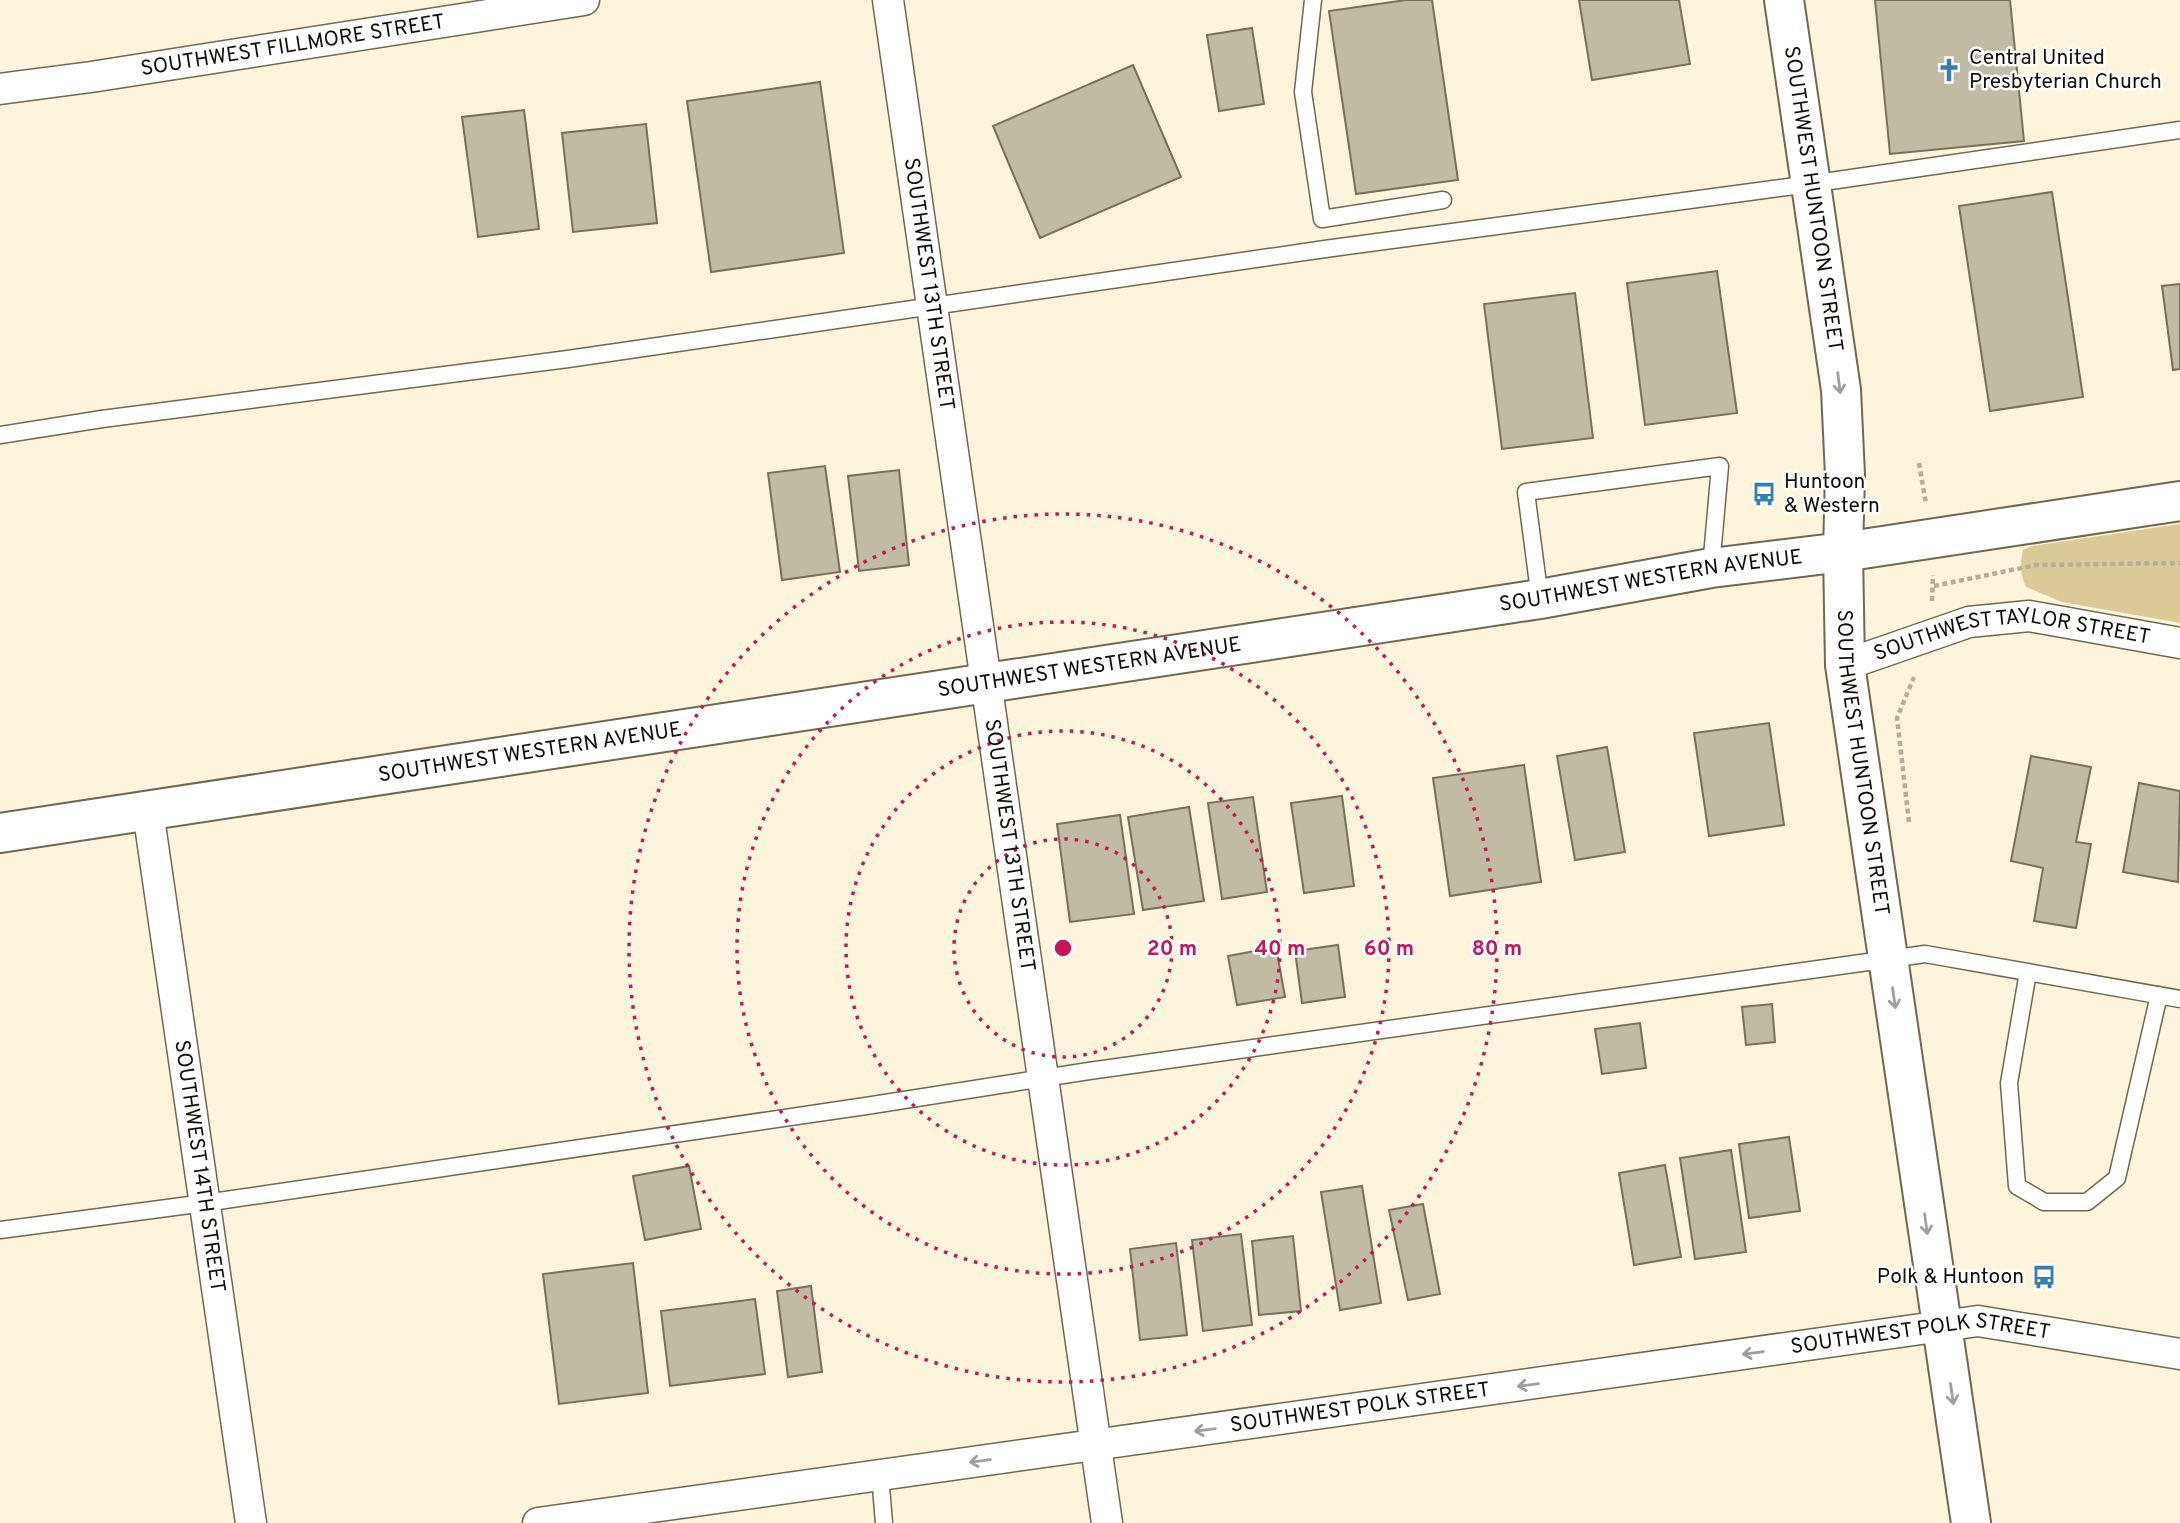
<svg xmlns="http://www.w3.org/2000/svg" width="2180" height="1523" viewBox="0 0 2180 1523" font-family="Overpass,sans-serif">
  <rect width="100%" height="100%" fill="#fcf4db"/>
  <!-- green -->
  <path fill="#dbca97" d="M2180,524V623L2062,602L2026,587C2020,574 2020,564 2023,550L2032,546Z"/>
  <!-- building -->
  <path fill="#c2bba3" stroke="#77705b" stroke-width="2" d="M1406,0H1432L1458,180L1356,194L1329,11Z
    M1579,0H1679L1690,64L1592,80Z
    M1875,0H2010L2024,141L1890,154Z
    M1252,28L1264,104L1219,111L1207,35Z
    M1133,65L1181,177L1040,238L993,126Z
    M820,82L844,253L711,272L687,101Z
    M524,110L539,229L478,237L462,117Z
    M646,124L657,223L573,232L562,133Z
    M2052,192L2083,397L1990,411L1959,206Z
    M1717,271L1737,413L1645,425L1627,283Z
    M2180,284V369L2173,370L2162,286Z
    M1575,293L1593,438L1502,449L1484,304Z
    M825,466L840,572L782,580L768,473Z
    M899,470L909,565L859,571L848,476Z
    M1769,723L1784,825L1709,836L1694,733Z
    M1607,747L1625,852L1575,860L1557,756Z
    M2031,756L2091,767L2076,842L2091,844L2076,928L2034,921L2043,868L2011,861Z
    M1524,765L1541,882L1450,896L1433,778Z
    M2139,783L2180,791L2178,882L2123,872Z
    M1342,796L1354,886L1304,893L1291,803Z
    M1253,797L1267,892L1222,899L1208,803Z
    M1189,807L1204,901L1143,910L1128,817Z
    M1120,815L1134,914L1070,922L1057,824Z
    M1338,945L1345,997L1302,1003L1295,951Z
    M1276,947L1285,997L1237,1005L1228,956Z
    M1772,1004L1775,1042L1746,1045L1742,1007Z
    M1640,1023L1646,1068L1602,1074L1595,1029Z
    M1789,1137L1800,1211L1749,1218L1739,1144Z
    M1731,1150L1746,1252L1695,1259L1680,1158Z
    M1665,1165L1681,1257L1634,1265L1619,1173Z
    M689,1166L701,1229L645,1240L633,1176Z
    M1362,1186L1381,1303L1340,1310L1321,1192Z
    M1423,1204L1440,1294L1408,1300L1389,1210Z
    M1241,1234L1252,1325L1203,1331L1192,1240Z
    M1293,1236L1301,1311L1259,1315L1252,1241Z
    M1176,1243L1187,1335L1140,1340L1130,1249Z
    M633,1263L648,1393L559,1404L543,1274Z
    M811,1286L822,1372L788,1377L777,1291Z
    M755,1299L765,1374L670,1386L661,1311Z"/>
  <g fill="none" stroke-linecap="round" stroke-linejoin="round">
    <!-- lane casing -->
    <g stroke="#6f6853" stroke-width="19">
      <path id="lane" d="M1313,0L1303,92L1322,219L1443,200
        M0,435L102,419L568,359L1325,249L1810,184L2180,130
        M1540,599L1526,492L1720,466L1711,568
        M2028,972L2009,1083L2017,1186L2044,1202H2087L2117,1178L2159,995
        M0,1230L205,1203L866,1106L1089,1071L1925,954L2180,999
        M880,1475L884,1523"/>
    </g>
    <!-- street casing -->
    <g stroke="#6f6853" stroke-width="33">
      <g id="street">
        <path id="s1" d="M888,0L1107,1523"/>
        <path id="s2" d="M0,89L91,77L584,0"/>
        <path id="s3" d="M1845,665L1969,622L2029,616L2180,643"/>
        <path id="s4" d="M148,811L251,1523"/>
        <path id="s5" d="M538,1523L1978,1321L2180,1354"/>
      </g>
    </g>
    <!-- secondary casing -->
    <g stroke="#6f6853" stroke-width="42">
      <g id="secondary">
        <path id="s6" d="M1784,0L1841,390L1845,475L1843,552L1845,665L1971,1523"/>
        <path id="s7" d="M0,833L1540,599L1711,568L1843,552L2180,501"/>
      </g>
    </g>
    <!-- path -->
    <path stroke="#b4ae9a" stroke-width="4.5" stroke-dasharray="5 3.5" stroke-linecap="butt" d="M1919,463L1926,504
      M1934,586L2036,565L2180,563
      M1932,601L1933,575
      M1909,822L1897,718L1914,677"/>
    <!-- lane -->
    <use href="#lane" stroke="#fff" stroke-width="16"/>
    <!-- street -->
    <use href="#street" stroke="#fff" stroke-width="30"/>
    <!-- secondary -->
    <use href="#secondary" stroke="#fff" stroke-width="38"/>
  </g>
  <!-- one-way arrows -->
  <defs><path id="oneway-shaft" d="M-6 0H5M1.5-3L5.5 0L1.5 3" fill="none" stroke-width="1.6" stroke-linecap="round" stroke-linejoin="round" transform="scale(1.75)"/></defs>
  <g stroke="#a09f9c">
    <use href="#oneway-shaft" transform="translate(1839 383) rotate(83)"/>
    <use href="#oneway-shaft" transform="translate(1894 998) rotate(82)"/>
    <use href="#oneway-shaft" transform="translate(1926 1224) rotate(82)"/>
    <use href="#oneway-shaft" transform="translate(1753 1353) rotate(172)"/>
    <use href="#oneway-shaft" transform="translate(1528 1385) rotate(172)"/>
    <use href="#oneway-shaft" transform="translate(1952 1394) rotate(82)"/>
    <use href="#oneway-shaft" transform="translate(1205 1430) rotate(172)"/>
    <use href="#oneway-shaft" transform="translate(980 1461) rotate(172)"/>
  </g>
  <!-- distance rings -->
  <g fill="none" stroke="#c2185b" stroke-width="3.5" stroke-dasharray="3.5 7">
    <circle cx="1063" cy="948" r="109"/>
    <circle cx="1063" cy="948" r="217"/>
    <circle cx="1063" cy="948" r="326"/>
    <circle cx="1063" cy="948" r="434"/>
  </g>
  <!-- icons -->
  <defs>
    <g id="church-bare" transform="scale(1.89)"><path d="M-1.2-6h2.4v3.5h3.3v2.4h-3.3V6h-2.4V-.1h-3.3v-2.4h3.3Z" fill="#347fb2" stroke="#fff" stroke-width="2.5" paint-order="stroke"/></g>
    <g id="bus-bare" transform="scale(1.89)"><path d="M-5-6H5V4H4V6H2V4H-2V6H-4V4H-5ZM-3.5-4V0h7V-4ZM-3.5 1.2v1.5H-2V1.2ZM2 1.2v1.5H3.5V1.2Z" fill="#347fb2" stroke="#fff" stroke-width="2.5" paint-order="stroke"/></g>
  </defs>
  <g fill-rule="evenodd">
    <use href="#church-bare" x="1949" y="70"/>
    <use href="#bus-bare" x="1764" y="494"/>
    <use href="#bus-bare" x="2044" y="1277"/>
  </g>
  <g text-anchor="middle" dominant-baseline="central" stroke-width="5" stroke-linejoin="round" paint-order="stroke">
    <!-- street labels -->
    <g font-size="21" fill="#110e07" stroke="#fff">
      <text stroke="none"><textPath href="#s2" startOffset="296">SOUTHWEST FILLMORE STREET</textPath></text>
      <text stroke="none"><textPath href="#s6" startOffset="201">SOUTHWEST HUNTOON STREET</textPath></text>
      <text stroke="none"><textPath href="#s1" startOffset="287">SOUTHWEST 13TH STREET</textPath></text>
      <text stroke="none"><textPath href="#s7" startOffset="1670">SOUTHWEST WESTERN AVENUE</textPath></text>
      <text stroke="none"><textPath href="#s3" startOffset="173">SOUTHWEST TAYLOR STREET</textPath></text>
      <text stroke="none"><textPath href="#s7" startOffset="1102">SOUTHWEST WESTERN AVENUE</textPath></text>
      <text stroke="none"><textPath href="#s7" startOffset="536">SOUTHWEST WESTERN AVENUE</textPath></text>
      <text stroke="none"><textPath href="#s6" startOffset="768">SOUTHWEST HUNTOON STREET</textPath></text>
      <text stroke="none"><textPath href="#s1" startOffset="854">SOUTHWEST 13TH STREET</textPath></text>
      <text stroke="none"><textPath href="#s4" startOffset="359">SOUTHWEST 14TH STREET</textPath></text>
      <text stroke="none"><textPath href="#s5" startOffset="1396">SOUTHWEST POLK STREET</textPath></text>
      <text stroke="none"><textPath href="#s5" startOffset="830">SOUTHWEST POLK STREET</textPath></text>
    </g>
    <!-- poi labels -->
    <g font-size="21" fill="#110e07" stroke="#fff" text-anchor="start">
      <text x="1969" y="58">Central United<tspan x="1969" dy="24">Presbyterian Church</tspan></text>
      <text x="1784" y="482">Huntoon<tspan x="1784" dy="24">&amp; Western</tspan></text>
      <text x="2024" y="1277" text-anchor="end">Polk &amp; Huntoon</text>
    </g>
  </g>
  <circle cx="1063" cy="948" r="10" fill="#c2185b" stroke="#fff" stroke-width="3.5"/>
  <g font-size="21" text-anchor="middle" font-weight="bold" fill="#c2185b" stroke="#fff" stroke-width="5" stroke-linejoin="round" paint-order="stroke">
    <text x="1172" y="955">20 m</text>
    <text x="1280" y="955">40 m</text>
    <text x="1389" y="955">60 m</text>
    <text x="1497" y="955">80 m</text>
  </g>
</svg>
